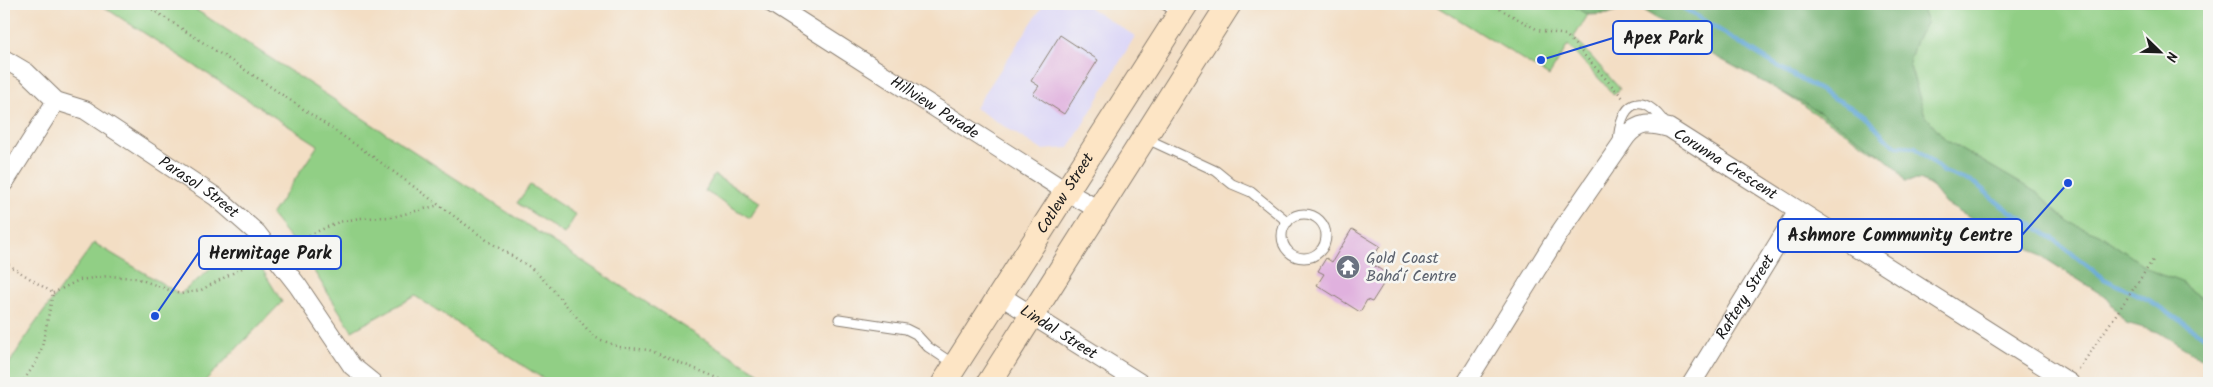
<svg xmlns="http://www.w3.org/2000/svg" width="2213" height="387" viewBox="0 0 2213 387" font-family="Kalam,sans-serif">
  <rect width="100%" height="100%" fill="#f6f6f2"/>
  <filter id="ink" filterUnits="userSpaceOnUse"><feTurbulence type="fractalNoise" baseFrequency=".02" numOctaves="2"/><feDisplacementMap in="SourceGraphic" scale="10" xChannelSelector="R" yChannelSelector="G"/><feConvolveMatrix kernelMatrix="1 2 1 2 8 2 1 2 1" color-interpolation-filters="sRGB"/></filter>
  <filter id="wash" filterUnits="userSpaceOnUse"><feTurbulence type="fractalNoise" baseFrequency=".0096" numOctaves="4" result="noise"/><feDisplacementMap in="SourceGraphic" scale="20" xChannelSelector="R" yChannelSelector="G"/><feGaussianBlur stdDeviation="1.12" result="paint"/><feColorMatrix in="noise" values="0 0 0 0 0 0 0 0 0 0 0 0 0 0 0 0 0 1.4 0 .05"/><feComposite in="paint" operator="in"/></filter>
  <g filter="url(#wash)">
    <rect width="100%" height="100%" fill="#f3dec4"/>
    <!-- built -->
    <path fill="#dbd6f7" d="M1044,4H1084L1135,36L1069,148L1042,150L975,108Z"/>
    <!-- green -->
    <path fill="#91cf85" stroke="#567650" d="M99,4H187L687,329L776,383H550L415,296L352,331L303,254L271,215L318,145Z
      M1434,4H1595L1574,37L1620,89L1614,95L1568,45L1549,76Z
      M1642,4H2209V362Z
      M714,175L760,202L750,218L705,191Z
      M530,185L576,215L564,234L517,203Z
      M245,241L282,302L203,383H4V372L31,329L94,243L180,294Z"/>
    <!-- forest -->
    <path fill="#74b272" stroke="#486747" d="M1568,4H1877L1883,7L1906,4L1921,7L1927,22L1916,40L1909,63L1925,115L1946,140L2039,194L2068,222L2099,234L2152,271L2181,282L2209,304V363L2158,332L2126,323L2107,298L2021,243L1985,227L1946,204L1930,184L1919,180L1905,181L1897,169L1873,148L1812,108L1709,53L1698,40L1680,33L1633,4L1608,14L1589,15Z"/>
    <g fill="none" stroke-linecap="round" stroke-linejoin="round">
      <!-- stream -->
      <path stroke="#5da4d4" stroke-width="4.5" d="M1677,4L1784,70L1868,117L1885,138L1897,146L1915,147L1944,172L1976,184L2002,206L2055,240L2104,279L2149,300L2209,340"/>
    </g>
    <g id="blocks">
      <!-- building -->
      <path fill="#e0b1de" d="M1060,35L1098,60L1064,114L1033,94L1039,86L1031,81Z
        M1352,229L1380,246L1370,263L1389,275L1372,302L1367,300L1360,312L1317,285L1324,274L1318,271L1326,258L1332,262Z"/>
    </g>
  </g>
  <g filter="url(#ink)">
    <use href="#blocks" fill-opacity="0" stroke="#887d70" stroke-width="1"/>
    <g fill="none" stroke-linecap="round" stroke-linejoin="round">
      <!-- service casing -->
      <g stroke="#887d70" stroke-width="11">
        <path id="service" d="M1164,4L1178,13
          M1145,138L1216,171L1232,184L1251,192L1288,222
          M1618,143C1620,102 1642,88 1667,126
          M1282 236a22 22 0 1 1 44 0a22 22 0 1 1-44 0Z
          M839,319L906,329L916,334L928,347L955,365"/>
      </g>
      <!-- minor casing -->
      <g stroke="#887d70" stroke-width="20">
        <g id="minor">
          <path id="s1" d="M773,4L1067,192L1099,210"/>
          <path id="s2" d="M4,59L26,72L56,101L85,110L216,197L257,233L298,286L352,366L373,383"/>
          <path d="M4,183L56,101"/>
          <path id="s3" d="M1001,296L1140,383"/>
          <path id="s4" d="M1466,383L1558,235L1626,137C1639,121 1650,123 1669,128L2070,383"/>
          <path id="s5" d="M1692,383L1798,211"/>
        </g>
      </g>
      <!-- secondary casing -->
      <g stroke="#887d70" stroke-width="26">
        <g id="secondary">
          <path id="s6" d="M944,383L1186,4"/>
          <path d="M989,383L1229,4"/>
        </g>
      </g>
      <!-- path -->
      <path stroke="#887d70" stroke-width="2.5" stroke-dasharray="1 4" stroke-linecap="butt" d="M144,4L265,83L372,156L488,241L530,267L547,283L594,337L619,347L649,350L730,383
        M1491,4L1538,30L1566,35L1624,99
        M286,245L339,222L360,218L393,217L439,205
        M4,262L53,293L42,347L37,361L22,383
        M53,293L79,280L108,276L136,278L180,294L201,290L257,260
        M2079,369L2153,260"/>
      <!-- service -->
      <use href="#service" stroke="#fff" stroke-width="9"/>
      <!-- minor -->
      <use href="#minor" stroke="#fff" stroke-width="18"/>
      <!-- secondary -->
      <use href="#secondary" stroke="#fde5c5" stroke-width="24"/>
    </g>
  </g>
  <!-- icons -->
  <defs>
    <g id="temple-disc" transform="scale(1.25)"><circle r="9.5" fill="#6b7280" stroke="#f6f6f2"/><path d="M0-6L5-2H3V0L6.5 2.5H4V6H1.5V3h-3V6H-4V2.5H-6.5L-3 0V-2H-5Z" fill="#fff"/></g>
  </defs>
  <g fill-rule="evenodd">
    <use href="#temple-disc" x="1348" y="267"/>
  </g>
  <g text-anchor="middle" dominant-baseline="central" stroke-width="5" stroke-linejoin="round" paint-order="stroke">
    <!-- street labels -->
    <g font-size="16" fill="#1c1c1c" stroke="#f6f6f2">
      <text stroke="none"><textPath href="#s1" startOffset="192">Hillview Parade</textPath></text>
      <text stroke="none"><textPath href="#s4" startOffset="408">Corunna Crescent</textPath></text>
      <text stroke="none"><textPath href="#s2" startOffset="235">Parasol Street</textPath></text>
      <text stroke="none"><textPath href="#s6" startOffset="225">Cotlew Street</textPath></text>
      <text stroke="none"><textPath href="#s5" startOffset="101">Raftery Street</textPath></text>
      <text stroke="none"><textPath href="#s3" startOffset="68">Lindal Street</textPath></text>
    </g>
    <!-- worship labels -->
    <g font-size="16" fill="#5b616d" stroke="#f6f6f2" text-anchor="start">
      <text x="1366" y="258">Gold Coast<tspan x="1366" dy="18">Bahá'í Centre</tspan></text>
    </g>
  </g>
  <!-- callouts -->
  <path fill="none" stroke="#1d4ed8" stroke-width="2" d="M1541 60L1613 38M2068 183L2022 235M155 316L199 252"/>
  <g fill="#1d4ed8" stroke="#f6f6f2" stroke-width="2">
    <circle cx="1541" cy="60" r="5"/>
    <circle cx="2068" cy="183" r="5"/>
    <circle cx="155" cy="316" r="5"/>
  </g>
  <g fill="#f6f6f2" stroke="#1d4ed8" stroke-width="2">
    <rect x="1613" y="21" width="99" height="33" rx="5"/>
    <rect x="1778" y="219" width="244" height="33" rx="5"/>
    <rect x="199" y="236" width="142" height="33" rx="5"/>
  </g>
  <g font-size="18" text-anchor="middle" font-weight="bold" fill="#1c1c1c">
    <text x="1663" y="44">Apex Park</text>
    <text x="1900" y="241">Ashmore Community Centre</text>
    <text x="270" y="259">Hermitage Park</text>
  </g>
  <!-- margin -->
  <rect width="2213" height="387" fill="none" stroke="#f6f6f2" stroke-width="20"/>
  <!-- north arrow -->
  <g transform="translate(2160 52) rotate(113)" stroke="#f6f6f2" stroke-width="4" paint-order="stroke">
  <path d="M0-4L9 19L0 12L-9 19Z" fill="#1c1c1c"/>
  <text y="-8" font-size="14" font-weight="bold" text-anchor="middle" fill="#1c1c1c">N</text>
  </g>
</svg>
